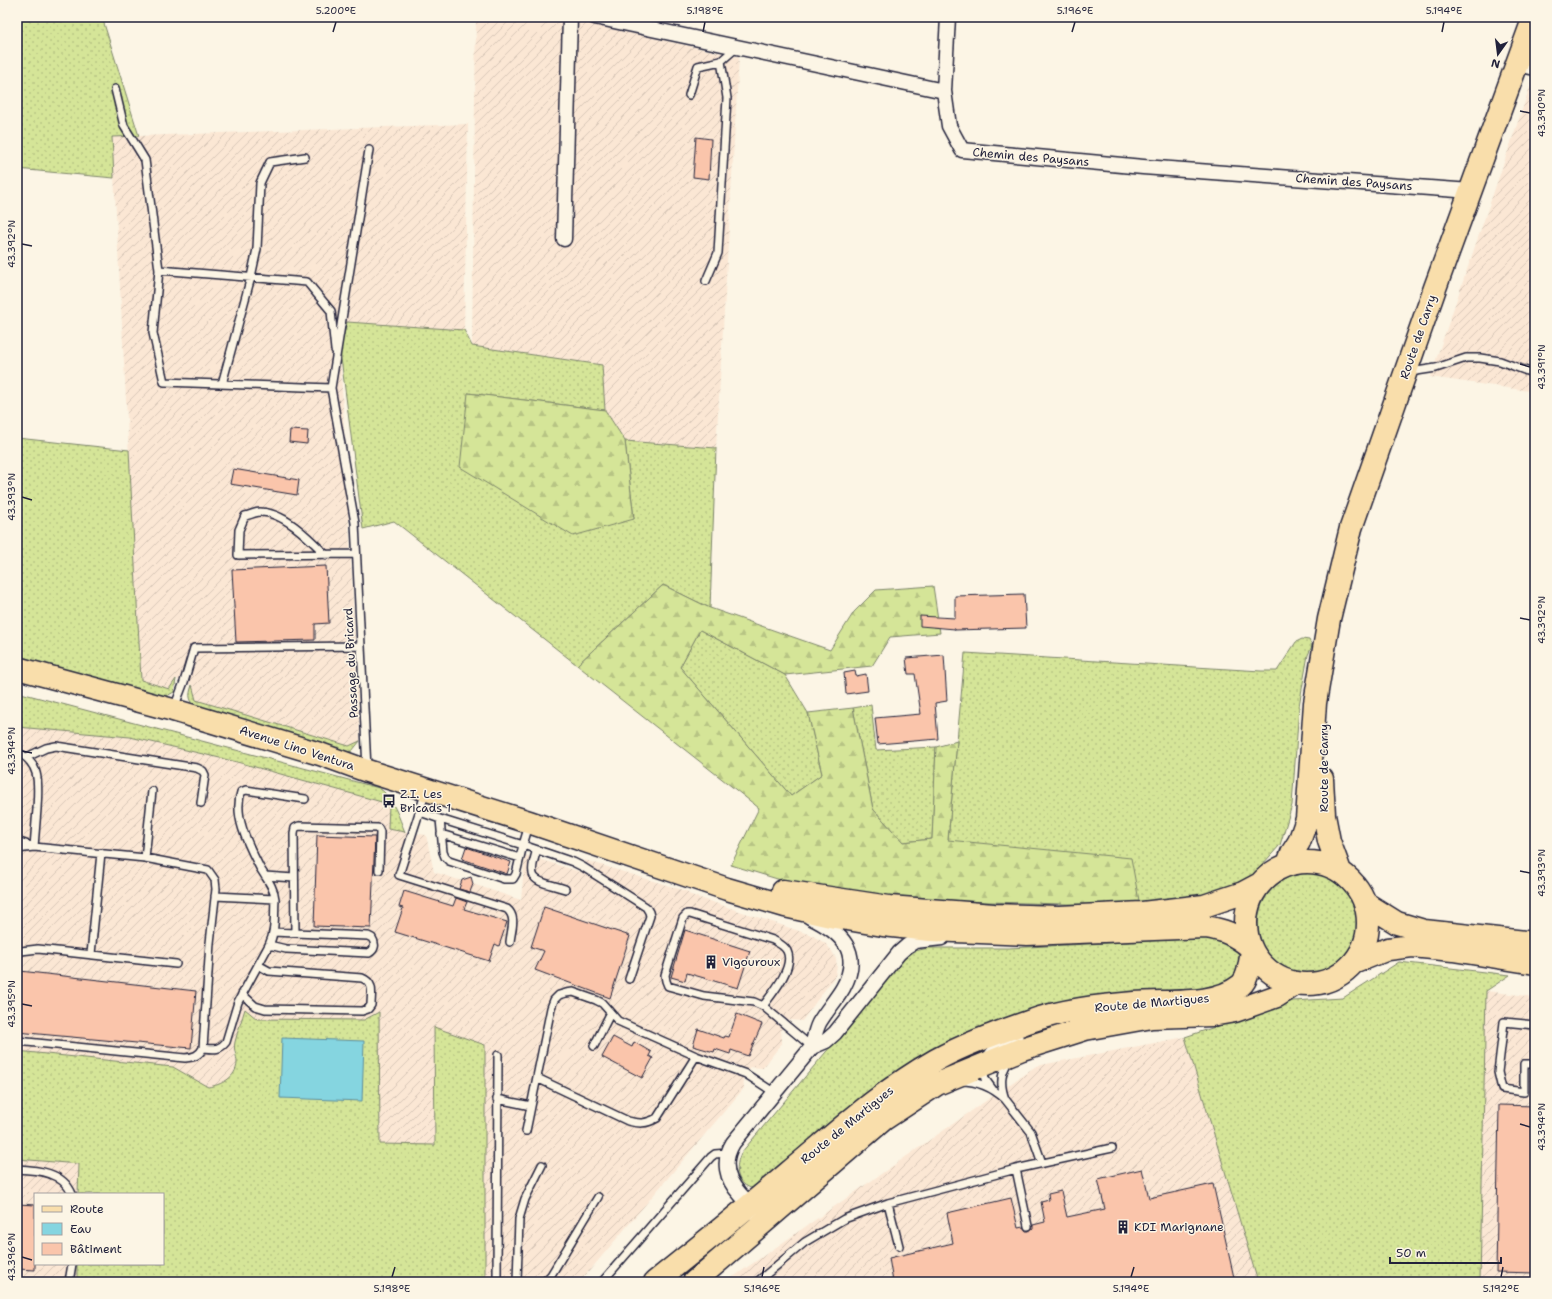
<svg xmlns="http://www.w3.org/2000/svg" width="1552" height="1299" viewBox="0 0 1552 1299" font-family="'Shantell Sans',sans-serif">
  <defs>
    <pattern id="industrial-furrows" width="10" height="10" patternUnits="userSpaceOnUse"><rect width="10" height="10" fill="#fbe7d4"/><path d="M-1 1l2-2M0 10L10 0M9 11l2-2" fill="none" stroke="#d7c6b7"/></pattern>
    <pattern id="grass-dots" width="8" height="8" patternUnits="userSpaceOnUse"><rect width="8" height="8" fill="#d5e598"/><path d="M2 2h.1M6 6h.1" fill="none" stroke="#b7c484" stroke-width="1.8" stroke-linecap="round"/></pattern>
    <pattern id="forest-firs" width="22" height="20" patternUnits="userSpaceOnUse"><rect width="22" height="20" fill="#d5e598"/><path d="M5 1l3.5 6h-7zM16 11l3.5 6h-7z" fill="#b7c484"/></pattern>
  </defs>
  <rect width="100%" height="100%" fill="#fcf5e5"/>
  <filter id="ink" filterUnits="userSpaceOnUse"><feTurbulence type="fractalNoise" baseFrequency=".025" numOctaves="2"/><feDisplacementMap in="SourceGraphic" scale="8" xChannelSelector="R" yChannelSelector="G"/><feConvolveMatrix kernelMatrix="1 2 1 2 8 2 1 2 1" color-interpolation-filters="sRGB"/></filter>
  <g filter="url(#ink)">
    <!-- industrial -->
    <path fill="url(#industrial-furrows)" d="M476,17H558L739,57L716,448L625,441L605,410L602,365L472,346Z
      M1532,81H1535V366L1529,391L1430,377Z
      M468,124L464,330L347,322L340,350L360,741L349,746L195,700L192,685L176,679L169,689L141,681L112,137Z
      M17,727L130,737L237,762L389,804L388,829L426,835L434,872L462,881L468,879L473,884L521,900L525,855L581,872L585,860L689,892L688,894L811,935L825,943L832,951L836,959L837,966L835,976L802,1021L789,1020L781,1030L782,1043L763,1068L750,1067L743,1079L744,1088L580,1282H485V1045L434,1028L435,1146L380,1144L378,1012L364,1020L256,1019L245,1009L234,1052L237,1063L234,1072L228,1080L220,1085L208,1087L173,1067L17,1051Z
      M1486,991L1535,997V1282H1480Z
      M1185,1037L1258,1282H726L1036,1066Z
      M17,1159L79,1164L78,1194H35V1264H77V1282H17Z"/>
    <!-- grass -->
    <path fill="url(#grass-dots)" stroke="#7c846a" d="M17,17H102L139,136L112,137L114,178L17,169Z
      M347,322L464,330L472,346L602,365L605,410L468,393L634,519L625,441L716,448L710,608L663,585L577,665L394,521L363,529L340,350Z
      M17,438L129,450L141,680L169,689L176,679L174,692L165,697L35,665L22,657L17,650Z
      M700,630L785,675L808,713L822,774L791,796L680,667Z
      M1302,639L1309,640L1312,646L1308,655L1299,706L1292,805L1280,845L1253,875L1208,897L1140,906L948,840L965,653L1261,671H1277L1296,642Z
      M192,685L196,700L349,746L360,741L352,751L342,754L198,709C189,700 188,697 192,685Z
      M17,692L379,788C393,797 399,818 405,832L388,829L389,804L237,762L130,737L17,727Z
      M871,705L876,750L936,747L932,839L903,842L873,809L853,708Z
      M1258 924a51 51 0 1 1 102 0a51 51 0 1 1-102 0Z
      M1206,938L1232,944L1238,953L1242,964L1239,974L1220,988L1139,993L878,1086L847,1109L765,1183L751,1188C735,1183 735,1166 741,1153L905,958L915,951L928,948H1008Z
      M1399,962L1510,975L1486,991L1480,1282H1258L1185,1037L1293,1001L1343,998Z
      M245,1009L257,1019L364,1020L379,1012L380,1144L435,1145L434,1027L485,1045V1282H77V1264H163V1194H78L79,1164L17,1159V1051L173,1067L208,1087C221,1085 236,1078 237,1063C237,1055 233,1051 235,1042C238,1030 242,1019 245,1009Z"/>
    <!-- forest -->
    <path fill="url(#forest-firs)" stroke="#7c846a" d="M468,393L605,410L625,441L634,519L573,536L460,467Z
      M663,585L710,608L830,650L854,612L876,590L933,586L940,633L890,637L872,666L785,675L700,630L680,667L791,796L822,774L808,713L853,708L873,809L903,842L932,839L936,747L957,741L948,840L1131,858L1140,906L913,900L794,884L731,865L759,808L577,665Z"/>
    <!-- water -->
    <path fill="#85d5e0" stroke="#5d8d9e" d="M282,1038L364,1041L362,1101L280,1098Z"/>
    <!-- building -->
    <path fill="#fac5ab" stroke="#22223b" d="M696,137L711,139L709,179L693,177Z
      M290,430L308,431L307,444L289,442Z
      M233,469L299,480L297,495L230,484Z
      M326,566L329,623L315,624V640L236,642L232,570Z
      M1024,594L1026,628L955,630V629L920,626V616L955,618V596Z
      M944,655L947,701L935,703L938,739L878,744L875,718L921,714L915,674H908L906,658Z
      M855,671L856,676L866,674L868,691L846,694L844,673Z
      M317,835L375,837L371,928L314,926Z
      M466,847L511,862L507,874L462,859Z
      M471,877L473,884L470,892L459,889L462,880Z
      M404,891L453,906L456,898L467,902L464,909L507,922L499,946L495,944L489,961L395,932L403,908L399,907Z
      M544,907L630,936L610,998L535,970L544,951L531,947Z
      M685,930L750,951L738,988L687,973L685,981L671,977Z
      M20,971L196,991L191,1048L17,1032V998Z
      M737,1014L762,1024L748,1056L731,1050L730,1054L715,1049L714,1052L693,1046L698,1029L724,1038L725,1036L729,1037Z
      M613,1037L632,1047L634,1042L651,1052L649,1056L653,1058L642,1078L602,1057Z
      M1499,1105L1535,1106V1273L1496,1272Z
      M1142,1169L1149,1198L1213,1184L1235,1282H893L889,1258L953,1243L947,1213L1011,1198L1018,1228L1023,1227L1026,1231H1029L1033,1228V1225L1045,1222L1041,1202L1049,1200L1048,1194L1061,1191L1067,1217L1105,1209L1098,1179Z
      M17,1204L35,1205V1270L17,1269Z"/>
    <g fill="none" stroke-linecap="round" stroke-linejoin="round">
      <!-- service casing -->
      <g stroke="#22223b" stroke-width="10">
        <path id="service" d="M115,89L124,126L145,160L159,270
          M689,95L698,66L721,61
          M706,281L718,253L727,98L721,61L736,48
          M1410,372L1436,368L1466,358H1480L1500,361L1535,374
          M222,384L251,277L257,249L260,183L270,162L305,157
          M331,388L164,382L153,333L159,270L307,282L331,311L335,350
          M326,555C310,539 284,512 260,512C256,512 250,515 245,516L239,530L238,555L356,554
          M174,708L184,682L194,648L361,646
          M17,752C42,763 38,786 37,809C36,822 35,835 34,847L17,841
          M27,757L46,748L56,746L197,768L203,771L205,775L201,803
          M367,769L355,523L331,388L369,150
          M426,791L399,875L507,909C517,917 511,930 510,942
          M420,812L440,819L443,852L445,857L449,861L504,879H513L516,874L523,845L440,819
          M529,825L523,845L573,862L583,867L646,907L649,912L650,916L629,979
          M441,834L520,858
          M17,849L34,847L145,858L208,870L215,880L216,889L210,943L203,1048C199,1056 194,1057 185,1058L17,1041
          M537,850C525,884 537,880 565,889
          M145,858L152,791
          M265,876L294,878
          M275,899C274,887 266,878 260,868C249,846 233,817 241,792L246,790L305,799
          M273,932L295,933
          M269,945L286,949L369,953C375,950 376,944 372,938L368,936L295,933L294,833L295,828L299,826L378,828L380,832L379,870
          M17,953L21,951L38,949L176,964
          M91,954L101,853
          M242,994L255,1006L265,1009L362,1011L368,1009L371,1005C371,994 375,983 362,978L269,971L258,965
          M763,1006L754,1002L704,996L668,986L666,981L665,975L683,918L687,914H690L773,940C778,943 784,945 787,951C795,967 772,994 763,1006L812,1047
          M1535,1025L1504,1022L1498,1072L1502,1089L1524,1092V1064H1535
          M594,1046L610,1014
          M203,1048C213,1049 219,1051 226,1042L238,1002L269,945C276,931 274,914 275,899L215,896
          M986,1058C991,1045 1006,1042 1019,1037
          M983,1068L985,1079L993,1090
          M537,1078L628,1121C639,1124 646,1124 657,1118L696,1056
          M961,1081C977,1081 993,1088 1005,1099C1000,1085 1000,1073 1009,1061
          M497,1099L531,1106
          M1005,1099L1031,1132L1042,1163
          M526,1131L551,1008L554,1000L559,995L566,993L573,992L596,1000L602,1003L618,1021L696,1056L746,1074L775,1093
          M17,1169C38,1170 63,1172 72,1194
          M1016,1169L1028,1226
          M888,1203L899,1246
          M69,1282L72,1264
          M497,1282L498,1055
          M517,1282L519,1219L525,1199L542,1165
          M544,1282L551,1275L598,1197
          M602,1282L711,1157L715,1154L728,1153
          M757,1282L805,1242L844,1219L888,1203L1016,1169L1112,1148"/>
      </g>
      <!-- minor casing -->
      <g stroke="#22223b" stroke-width="17">
        <path id="minor" d="M595,17L944,91L949,126L962,150L1143,167L1471,191
          M1517,64L1535,68
          M944,91L948,17
          M564,239L570,17
          M810,917C841,932 863,952 843,988C836,1000 826,1011 819,1023C815,1031 814,1039 812,1047
          M752,1212C751,1204 745,1200 740,1194C726,1179 722,1161 733,1143L812,1047L826,1041L835,1033L899,953L907,946L915,941L942,938"/>
      </g>
      <!-- primary casing -->
      <g stroke="#22223b" stroke-width="25">
        <path id="primary" d="M17,668L173,710L320,754L367,771L529,822L727,889L785,906L835,917L883,925L930,930L1027,934L1205,927C1224,930 1234,934 1249,946
          M1322,779L1324,815L1329,841L1340,871
          M1246 923a61 61 0 1 1 122 0a61 61 0 1 1-122 0Z
          M1288,864L1292,853L1299,842L1307,819L1315,703L1329,619L1351,528L1435,288L1534,17
          M783,891L889,907L994,915L1059,917L1142,913L1204,906L1243,893L1258,885
          M1365,903L1397,923L1424,931L1535,943
          M1353,963L1388,949L1412,946L1453,950L1535,963
          M655,1282C700,1246 745,1210 788,1173C836,1133 881,1091 936,1060C965,1044 997,1033 1028,1022C1061,1010 1099,1006 1134,1003C1167,1000 1214,1007 1241,985C1249,978 1250,961 1252,951
          M694,1282L884,1119L937,1084L1022,1049L1085,1029L1152,1017L1212,1015L1235,1011L1277,996L1297,983"/>
      </g>
      <!-- service -->
      <use href="#service" stroke="#fcf5e5" stroke-width="7"/>
      <!-- minor -->
      <use href="#minor" stroke="#fcf5e5" stroke-width="14"/>
      <!-- primary -->
      <use href="#primary" stroke="#f9deab" stroke-width="22"/>
    </g>
  </g>
  <!-- ticks -->
  <path fill="none" stroke="#22223b" stroke-width="1.5" d="M333,32L336,22M703,32L705,22M1072,32L1075,22M1442,32L1444,22M1520,111L1530,113M22,244L32,246M1520,364L1530,367M22,497L32,500M1520,618L1530,620M22,751L32,753M1520,871L1530,873M22,1004L32,1006M1520,1124L1530,1127M22,1257L32,1260M392,1277L395,1267M762,1277L764,1267M1131,1277L1134,1267M1501,1277L1503,1267"/>
  <!-- icons -->
  <defs>
    <g id="bus-bare" transform="scale(1.08)"><path d="M-5-6H5V4H4V6H2V4H-2V6H-4V4H-5ZM-3.5-4V0h7V-4ZM-3.5 1.2v1.5H-2V1.2ZM2 1.2v1.5H3.5V1.2Z" fill="#22223b" stroke="#fcf5e5" stroke-width="2.5" paint-order="stroke"/></g>
    <g id="building-bare" transform="scale(1.08)"><path d="M-4-6H4V6H1V3H-1V6H-4ZM-2.5-4.3h1.7v1.8h-1.7ZM.8-4.3h1.7v1.8H.8ZM-2.5-1h1.7V.8h-1.7ZM.8-1h1.7V.8H.8Z" fill="#22223b" stroke="#fcf5e5" stroke-width="2.5" paint-order="stroke"/></g>
  </defs>
  <g fill-rule="evenodd">
    <use href="#bus-bare" x="389" y="801"/>
    <use href="#building-bare" x="711" y="962"/>
    <use href="#building-bare" x="1123" y="1227"/>
  </g>
  <g text-anchor="middle" dominant-baseline="central" stroke-width="3" stroke-linejoin="round" paint-order="stroke">
    <!-- street labels -->
    <g font-size="12" fill="#22223b" stroke="#fcf5e5">
      <text transform="translate(1031 157) rotate(5)">Chemin des Paysans</text>
      <text transform="translate(1354 182) rotate(4)">Chemin des Paysans</text>
      <text transform="translate(1418 337) rotate(-71)">Route de Carry</text>
      <text transform="translate(351 663) rotate(-93)">Passage du Bricard</text>
      <text transform="translate(297 748) rotate(18)">Avenue Lino Ventura</text>
      <text transform="translate(1324 768) rotate(-90)">Route de Carry</text>
      <text transform="translate(1152 1003) rotate(-5)">Route de Martigues</text>
      <text transform="translate(847 1125) rotate(-39)">Route de Martigues</text>
    </g>
    <!-- poi labels -->
    <g font-size="12" fill="#22223b" stroke="#fcf5e5" text-anchor="start">
      <text x="400" y="794">Z.I. Les<tspan x="400" dy="14">Bricads 1</tspan></text>
      <text x="722" y="962">Vigouroux</text>
      <text x="1134" y="1227">KDI Marignane</text>
    </g>
  </g>
  <!-- margin -->
  <rect width="1552" height="1299" fill="none" stroke="#fcf5e5" stroke-width="44"/>
  <!-- legend -->
  <rect x="34" y="1193" width="130" height="72" fill="#fcf5e5" stroke="#a5a1a1"/>
  <rect x="42" y="1206" width="20" height="6" fill="#f9deab" stroke="#a5a1a1"/>
  <text x="70" y="1213" font-size="12" fill="#22223b">Route</text>
  <rect x="42" y="1223" width="20" height="12" fill="#85d5e0" stroke="#a5a1a1"/>
  <text x="70" y="1233" font-size="12" fill="#22223b">Eau</text>
  <rect x="42" y="1243" width="20" height="12" fill="#fac5ab" stroke="#a5a1a1"/>
  <text x="70" y="1253" font-size="12" fill="#22223b">Bâtiment</text>
  <!-- north arrow -->
  <g transform="translate(1498 54) rotate(194)" stroke="#fcf5e5" stroke-width="3" paint-order="stroke">
  <path d="M0-3L7 15L0 10L-7 15Z" fill="#22223b"/>
  <text y="-6" font-size="11" font-weight="bold" text-anchor="middle" fill="#22223b">N</text>
  </g>
  <!-- scale -->
  <path d="M1390 1257v6h111v-6" fill="none" stroke="#22223b" stroke-width="2"/>
  <text x="1396" y="1257" font-size="12" fill="#22223b" stroke="#fcf5e5" stroke-width="3" paint-order="stroke">50 m</text>
  <rect x="22" y="22" width="1508" height="1255" fill="none" stroke="#22223b" stroke-width="1.5"/>
  <g font-size="10" text-anchor="middle" fill="#22223b">
    <text x="336" y="14">5.200°E</text>
    <text x="705" y="14">5.198°E</text>
    <text x="1075" y="14">5.196°E</text>
    <text x="1444" y="14">5.194°E</text>
    <text transform="translate(1541 113) rotate(-90)" y="4">43.390°N</text>
    <text transform="translate(11 244) rotate(-90)" y="4">43.392°N</text>
    <text transform="translate(1541 367) rotate(-90)" y="4">43.391°N</text>
    <text transform="translate(11 497) rotate(-90)" y="4">43.393°N</text>
    <text transform="translate(1541 620) rotate(-90)" y="4">43.392°N</text>
    <text transform="translate(11 751) rotate(-90)" y="4">43.394°N</text>
    <text transform="translate(1541 873) rotate(-90)" y="4">43.393°N</text>
    <text transform="translate(11 1004) rotate(-90)" y="4">43.395°N</text>
    <text transform="translate(1541 1127) rotate(-90)" y="4">43.394°N</text>
    <text transform="translate(11 1257) rotate(-90)" y="4">43.396°N</text>
    <text x="392" y="1292">5.198°E</text>
    <text x="762" y="1292">5.196°E</text>
    <text x="1131" y="1292">5.194°E</text>
    <text x="1501" y="1292">5.192°E</text>
  </g>
</svg>
